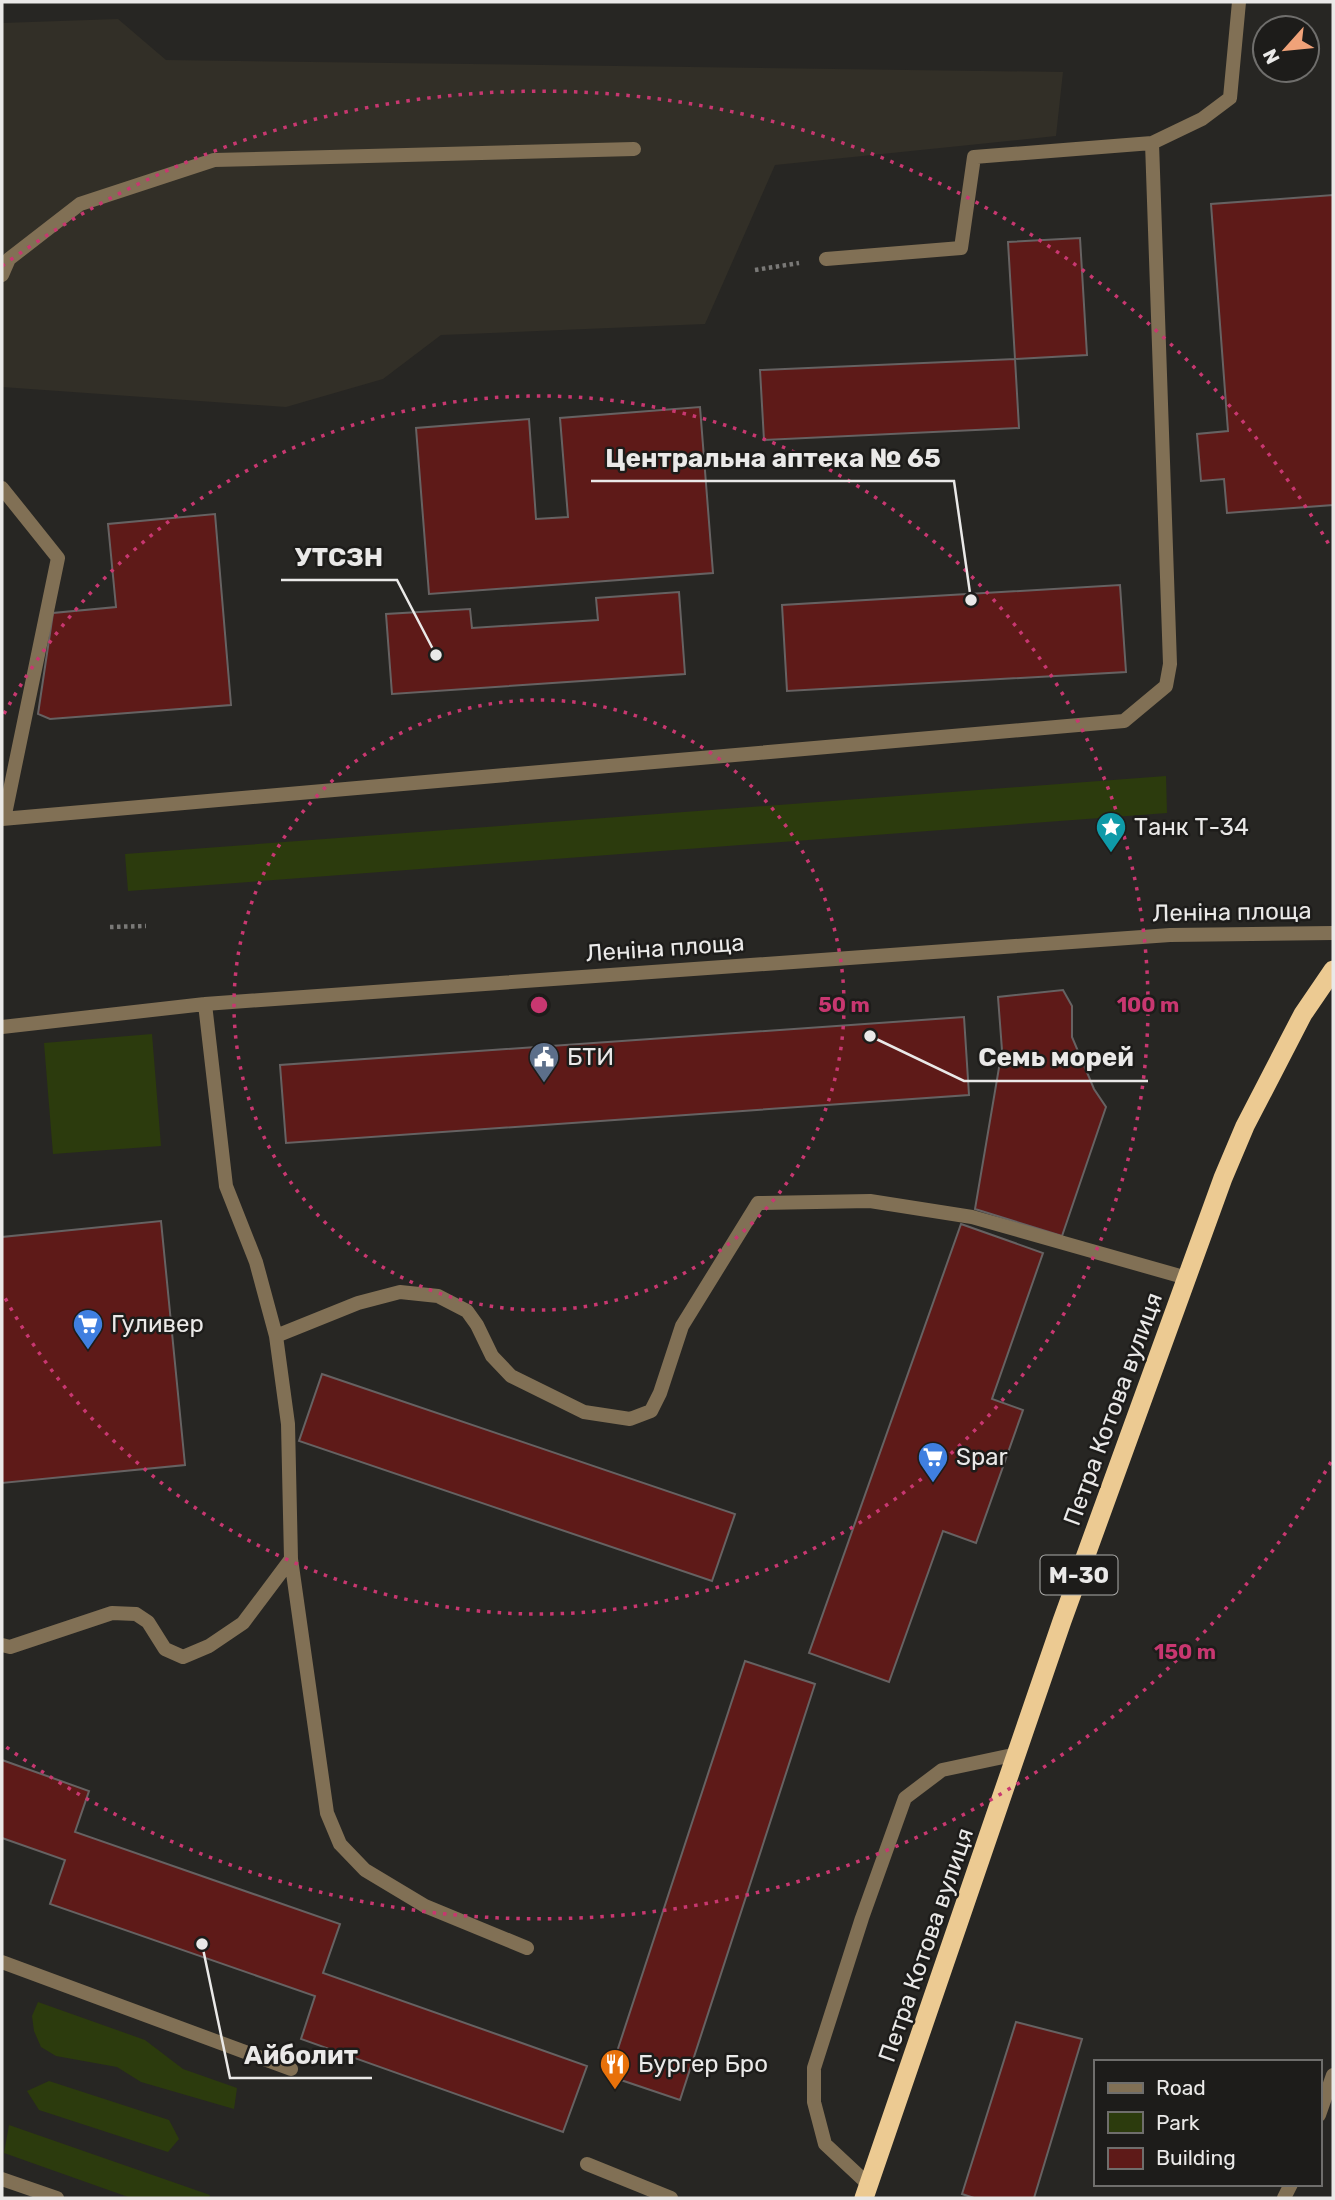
<svg xmlns="http://www.w3.org/2000/svg" width="1335" height="2200" viewBox="0 0 1335 2200" font-family="Rubik,sans-serif">
  <rect width="100%" height="100%" fill="#272623"/>
  <!-- built -->
  <path fill="#322f27" d="M118,19L166,60L1063,72L1056,136L775,165L705,324L441,335L383,379L286,407L2,387V23Z"/>
  <!-- green -->
  <path fill="#2c3b0d" d="M1166,776L1167,813L128,891L125,854Z
    M152,1034L161,1146L53,1154L44,1043Z
    M38,2002L145,2040L183,2069L237,2088L234,2109L141,2082L117,2067L56,2056L41,2047L34,2031L32,2016Z
    M49,2081L169,2120L179,2139L168,2152L39,2110L27,2091Z
    M9,2125L210,2195L209,2198H131L4,2153Z"/>
  <!-- building -->
  <path fill="#5e1a18" stroke="#666262" stroke-width="2" d="M1333,195V505L1227,513L1224,479L1201,481L1197,434L1228,431L1211,204Z
    M1080,238L1087,355L1015,359L1008,242Z
    M1015,359L1019,428L764,440L760,370Z
    M700,407L713,573L429,594L416,428L529,419L536,519L568,517L560,418Z
    M215,514L231,705L50,719L38,714L53,613L116,607L108,524Z
    M1120,585L1126,672L787,691L782,605Z
    M679,592L685,674L392,694L386,614L470,609L472,628L598,620L596,598Z
    M1063,990L1072,1006V1037L1094,1089L1106,1107L1062,1236L975,1209L1002,1050L998,997Z
    M964,1017L969,1095L286,1143L280,1065Z
    M161,1221L185,1465L2,1483V1237Z
    M961,1224L1043,1253L992,1399L1023,1410L976,1543L943,1531L889,1682L809,1653Z
    M322,1374L735,1514L712,1581L299,1441Z
    M745,1661L815,1684L680,2100L609,2076Z
    M2,1760L89,1791L75,1832L340,1924L323,1973L587,2066L563,2132L301,2039L315,1996L50,1904L65,1860L2,1838Z
    M1016,2022L1082,2039L1034,2198H974L962,2194Z"/>
  <g fill="none" stroke-linecap="round" stroke-linejoin="round">
    <!-- path -->
    <path stroke="#7a7977" stroke-width="4.5" stroke-dasharray="3.5 3.5" stroke-linecap="butt" d="M755,270L799,263
      M110,927L146,926"/>
    <!-- service -->
    <path stroke="#817055" stroke-width="14" d="M2,1962L291,2069"/>
    <!-- minor -->
    <path stroke="#817055" stroke-width="14" d="M826,259L961,248L974,157L1152,143L1202,119L1230,98L1239,2
      M2,275L9,259L80,204L214,160L634,149
      M2,488L58,558L4,819
      M2,819L1124,721L1166,686L1170,664L1152,143
      M205,1004L226,1186L256,1262L276,1336L358,1303L400,1292L438,1296L467,1311L477,1325L492,1356L511,1376L584,1412L630,1419L651,1411L660,1393L682,1326L758,1203L870,1201L972,1217L1187,1278
      M2,1027L205,1004L1170,935L1333,933
      M291,1559L327,1813L340,1844L365,1870L425,1906L527,1948
      M2,1645L10,1647L112,1613L136,1614L148,1622L165,1649L183,1657L209,1646L243,1623L291,1559L288,1424L276,1336
      M1319,2115L1333,2075
      M587,2164L671,2198
      M2,2179L57,2198
      M869,2185L825,2144L814,2102V2068L862,1918L905,1798L942,1770L1017,1754
      M1284,2198L1291,2184"/>
    <!-- trunk -->
    <path stroke="#ecca92" stroke-width="19" d="M864,2198L1062,1621L1223,1178L1245,1126L1303,1014L1333,970"/>
  </g>
  <!-- distance rings -->
  <g fill="none" stroke="#c83770" stroke-width="3.5" stroke-dasharray="3.5 7">
    <circle cx="539" cy="1005" r="305"/>
    <path d="M4 714A609 609 0 1 1 4 1296"/>
    <path d="M1331 1462A914 914 0 0 1 2 1744M2 266A914 914 0 0 1 1331 548"/>
  </g>
  <!-- icons -->
  <defs>
    <g id="sight-pin" transform="scale(1.575)"><path d="M0 17L-7.5 6A9.5 9.5 0 1 1 7.5 6Z" fill="#0f9aa8" stroke="#1d1c1a"/><path d="M0-6L1.8-2.2L6-1.7L2.9 1.2L3.7 5.4L0 3.3L-3.7 5.4L-2.9 1.2L-6-1.7L-1.8-2.2Z" fill="#fff"/></g>
    <g id="civic-pin" transform="scale(1.575)"><path d="M0 17L-7.5 6A9.5 9.5 0 1 1 7.5 6Z" fill="#5c6f8a" stroke="#1d1c1a"/><path d="M-.6-6.5H3V-4.5H.6V-3L4-1V1h2V6H-6V1h2V-1L-.6-3ZM-1.2 2.5V6h2.4V2.5Z" fill="#fff"/></g>
    <g id="supermarket-pin" transform="scale(1.575)"><path d="M0 17L-7.5 6A9.5 9.5 0 1 1 7.5 6Z" fill="#3f7fe0" stroke="#1d1c1a"/><path d="M-6-5.5h2.5l.6 2H6L4.5 2H-2.5L-4.4-4H-6ZM-1.5 3.2a1.3 1.3 0 1 0 .1 0ZM3 3.2a1.3 1.3 0 1 0 .1 0Z" fill="#fff"/></g>
    <g id="restaurant-pin" transform="scale(1.575)"><path d="M0 17L-7.5 6A9.5 9.5 0 1 1 7.5 6Z" fill="#e8710a" stroke="#1d1c1a"/><path d="M-5-6h1v4h1v-4h1v4h1v-4h1v5L-1.5 .5V6h-2V.5L-5-1ZM5-6V6H3V1.5H1.5Q1.5-4 5-6Z" fill="#fff"/></g>
  </defs>
  <g fill-rule="evenodd">
    <use href="#sight-pin" x="1111" y="827"/>
    <use href="#civic-pin" x="544" y="1057"/>
    <use href="#supermarket-pin" x="88" y="1324"/>
    <use href="#supermarket-pin" x="933" y="1457"/>
    <use href="#restaurant-pin" x="615" y="2064"/>
  </g>
  <g text-anchor="middle" dominant-baseline="central" stroke-width="5" stroke-linejoin="round" paint-order="stroke">
    <!-- shield labels -->
    <rect fill="#1d1c1a" stroke="#acacaa" stroke-width="2" x="1040.5" y="1555.5" width="77" height="39" rx="5"/>
    <g font-size="23" font-weight="bold" fill="#eae9e8">
      <text x="1079" y="1575">М-30</text>
    </g>
    <!-- poi labels -->
    <g font-size="24" fill="#eae9e8" stroke="#1d1c1a" text-anchor="start">
      <text x="1134" y="827">Танк Т-34</text>
      <text x="567" y="1057">БТИ</text>
      <text x="111" y="1324">Гуливер</text>
      <text x="956" y="1457">Spar</text>
      <text x="638" y="2064">Бургер Бро</text>
    </g>
    <!-- street labels -->
    <g font-size="24" fill="#eae9e8" stroke="#1d1c1a">
      <text transform="translate(1232 912) rotate(-1)">Леніна площа</text>
      <text transform="translate(665 948) rotate(-4)">Леніна площа</text>
      <text transform="translate(1113 1409) rotate(-70)">Петра Котова вулиця</text>
      <text transform="translate(926 1945) rotate(-71)">Петра Котова вулиця</text>
    </g>
  </g>
  <circle cx="539" cy="1005" r="10" fill="#c83770" stroke="#1d1c1a" stroke-width="3.5"/>
  <g font-size="21" text-anchor="middle" font-weight="bold" fill="#c83770" stroke="#1d1c1a" stroke-width="5" stroke-linejoin="round" paint-order="stroke">
    <text x="844" y="1012">50 m</text>
    <text x="1148" y="1012">100 m</text>
    <text x="1185" y="1659">150 m</text>
  </g>
  <!-- callouts -->
  <path fill="none" stroke="#eae9e8" stroke-width="2.5" d="M971 600L954 481H591M436 655L397 580H281M870 1036L964 1081H1148M202 1944L230 2078H372"/>
  <g fill="#eae9e8" stroke="#1d1c1a" stroke-width="2.5">
    <circle cx="971" cy="600" r="7"/>
    <circle cx="436" cy="655" r="7"/>
    <circle cx="870" cy="1036" r="7"/>
    <circle cx="202" cy="1944" r="7"/>
  </g>
  <g font-size="26" text-anchor="middle" font-weight="bold" fill="#eae9e8" stroke="#1d1c1a" stroke-width="5" stroke-linejoin="round" paint-order="stroke">
    <text x="773" y="467">Центральна аптека № 65</text>
    <text x="339" y="566">УТСЗН</text>
    <text x="1056" y="1066">Семь морей</text>
    <text x="301" y="2064">Айболит</text>
  </g>
  <!-- border -->
  <rect width="1335" height="2200" fill="none" stroke="#eae9e8" stroke-width="7"/>
  <!-- legend -->
  <rect x="1094" y="2060" width="228" height="126" fill="#1d1c1a" stroke="#6f6e6c" stroke-width="2"/>
  <rect x="1108" y="2083" width="35" height="10" fill="#817055" stroke="#6f6e6c" stroke-width="2"/>
  <text x="1156" y="2095" font-size="21" fill="#eae9e8">Road</text>
  <rect x="1108" y="2112" width="35" height="21" fill="#2c3b0d" stroke="#6f6e6c" stroke-width="2"/>
  <text x="1156" y="2130" font-size="21" fill="#eae9e8">Park</text>
  <rect x="1108" y="2148" width="35" height="21" fill="#5e1a18" stroke="#6f6e6c" stroke-width="2"/>
  <text x="1156" y="2165" font-size="21" fill="#eae9e8">Building</text>
  <!-- north arrow -->
  <g transform="translate(1286 49) rotate(243)"><circle r="33" fill="#1d1c1a" stroke="#6f6e6c" stroke-width="2"/>
  <path d="M0-5L12 26L0 18L-12 26Z" fill="#f0a279"/>
  <text y="-10" font-size="19" font-weight="bold" text-anchor="middle" fill="#eae9e8">N</text>
  </g>
</svg>
